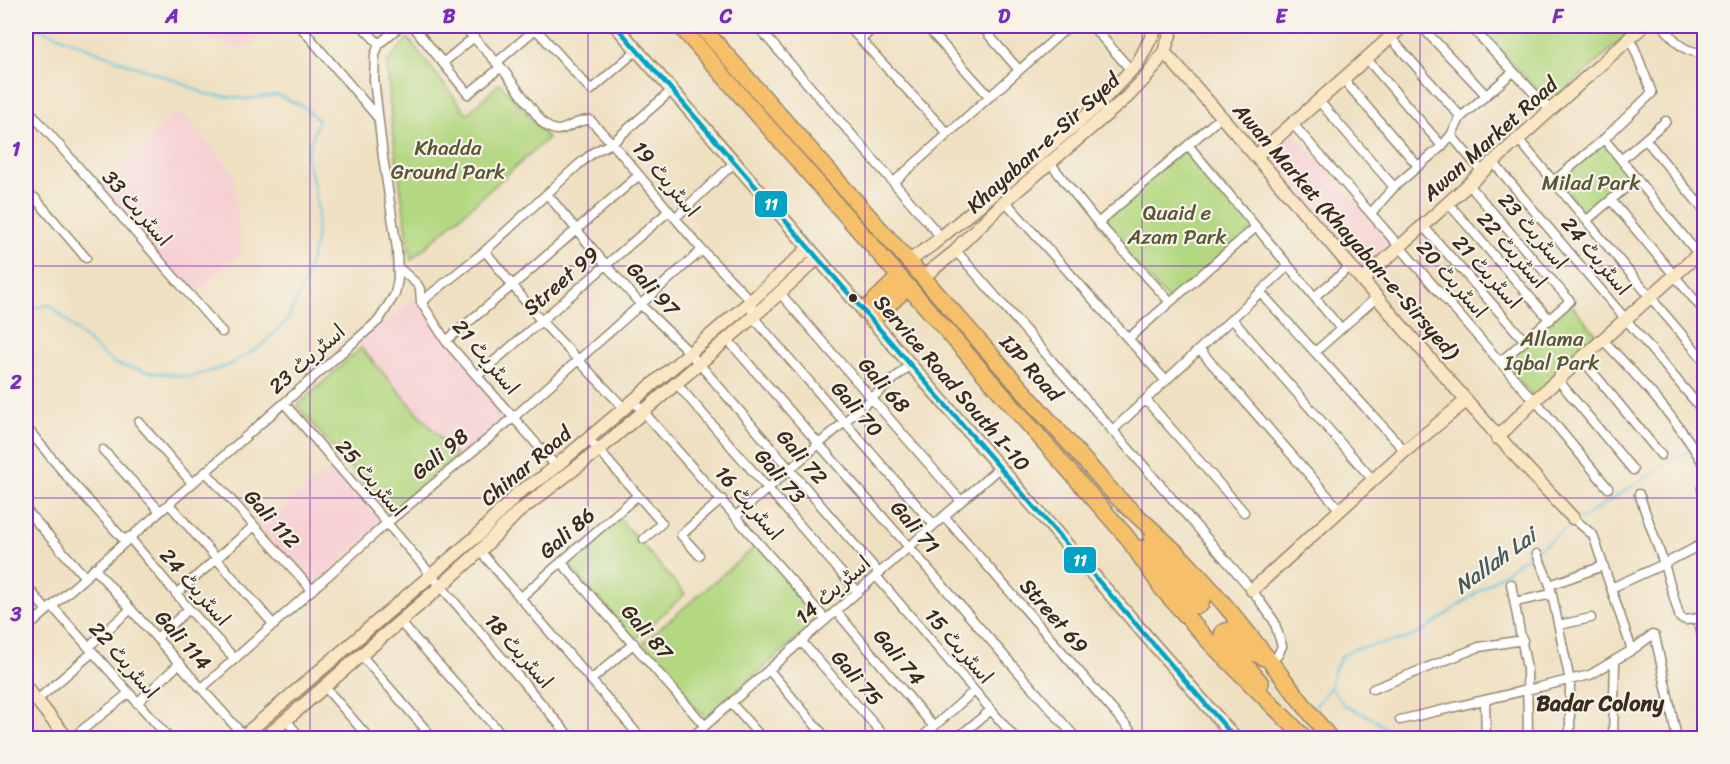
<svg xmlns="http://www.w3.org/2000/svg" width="1730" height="764" viewBox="0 0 1730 764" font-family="Sriracha,'Playpen Sans Arabic',sans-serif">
  <rect width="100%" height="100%" fill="#f7f3e8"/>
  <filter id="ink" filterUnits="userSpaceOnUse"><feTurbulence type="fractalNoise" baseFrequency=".0167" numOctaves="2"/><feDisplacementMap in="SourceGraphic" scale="12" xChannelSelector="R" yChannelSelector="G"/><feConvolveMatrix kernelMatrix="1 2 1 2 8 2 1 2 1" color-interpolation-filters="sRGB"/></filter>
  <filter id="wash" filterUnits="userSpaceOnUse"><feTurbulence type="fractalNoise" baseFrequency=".008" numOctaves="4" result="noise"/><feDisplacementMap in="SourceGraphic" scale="24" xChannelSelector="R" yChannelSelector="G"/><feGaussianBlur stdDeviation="1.35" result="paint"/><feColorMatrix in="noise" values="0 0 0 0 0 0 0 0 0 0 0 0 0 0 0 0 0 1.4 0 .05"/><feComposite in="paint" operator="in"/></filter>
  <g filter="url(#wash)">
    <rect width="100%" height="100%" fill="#efe0c1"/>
    <!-- built -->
    <path fill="#f7cfd3" d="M163,26H276L245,50Z
      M172,113L189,119L234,174L241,252L193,296L99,188Z
      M1294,133L1394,246L1361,273L1262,158Z
      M414,298L512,414L458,459L358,345Z
      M333,466L383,523L312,587L260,529Z
      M26,703L56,738H26Z"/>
    <!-- green -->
    <path fill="#b3d881" stroke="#778150" stroke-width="1.5" d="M1477,26H1637L1550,104Z
      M408,38L467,114L500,83L548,138L411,260L392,127L387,63Z
      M1604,142L1633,177L1588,216L1558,182Z
      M1188,145L1256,227L1170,302L1098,223Z
      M1571,304L1600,339L1533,397L1503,362Z
      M361,348L456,456L390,513L297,406Z
      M618,517L685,594L635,639L567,563Z
      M757,545L823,616L705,718L643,643Z"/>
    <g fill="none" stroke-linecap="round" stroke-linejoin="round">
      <!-- stream -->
      <path stroke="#63c6e1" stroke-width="2" d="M26,303L30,308L51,305L85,339L115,364L150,372L191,377L227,366L260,347L288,319L305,280L316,241L318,212L313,180L306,158L318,120L303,106L277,95L246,99L205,94L178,81L128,64L33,26
        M1695,445L1704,438
        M1579,520L1691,449
        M1330,687L1344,705L1370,717L1399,738
        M1315,707L1330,687L1335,668L1342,656L1354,649L1406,639L1423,631L1574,523"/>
    </g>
  </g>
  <g filter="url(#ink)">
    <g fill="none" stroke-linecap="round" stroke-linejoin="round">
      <!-- street casing -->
      <g stroke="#958570" stroke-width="11">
        <path id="street" d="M300,26L378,118
          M362,26L379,44
          M413,26L468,94L501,67
          M463,26L501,67L542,122C562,141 568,120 590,120L612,143L702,250L751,301L753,317L934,525
          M533,26L591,90L637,50
          M757,26L941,237
          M848,26L948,134
          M926,26L989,96
          M981,26L1019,70
          M1092,26L1131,70
          M1421,26L1486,95
          M1470,26L1550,110
          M1663,26C1677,42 1681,52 1704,53
          M1390,37L1461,117
          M861,39L876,26
          M1366,58L1442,146
          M443,63L474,37
          M496,63L539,26
          M1343,79L1418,166
          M1318,100L1394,187
          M26,107L222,332
          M1292,123L1500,362
          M1451,135L1482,172
          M1518,139C1581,213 1641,288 1704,360
          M1604,139L1704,261
          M1645,139L1704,210
          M1188,145L1341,329
          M1621,160L1666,121
          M1493,162L1704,412
          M1050,163L1098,223L1170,302
          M1554,181L1604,139L1652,93L1630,37
          M894,182L1069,26
          M1468,184L1570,301L1500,362L1534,401
          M547,194L606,265L641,305L689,352L879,573
          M35,198L86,258
          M1611,200L1704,311
          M1005,201L1166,381
          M1448,203L1550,320
          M1371,213L1394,187L1442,146L1451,135L1461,117L1513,72
          M675,218L735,162
          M1587,220L1637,178
          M1098,223L1222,116
          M1423,226L1525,341
          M485,251L542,322L624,408
          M956,251L1252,590L1274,621L1282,646L1278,655L1271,661
          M398,267L417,284L420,289L421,302L446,341L556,466
          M779,292L961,501
          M1261,293L1405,451
          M1314,297L1351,266
          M421,302L485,251L578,165L594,152L612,143L671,91
          M1232,319L1373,480
          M1129,338L1256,227
          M727,339L1076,738
          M1603,340C1638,377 1679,421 1704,465
          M446,341L513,285L639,175
          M1200,350L1340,510
          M1315,352L1377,297
          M1582,359L1661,455
          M477,376L669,211
          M1558,380L1633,470
          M676,383L858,592
          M1146,400L1244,512
          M1535,400L1608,488
          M634,401L826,620
          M284,403L571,738
          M139,422L192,483
          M26,427L69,479L125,541
          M1112,431L1288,266
          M589,439L662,523L644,539
          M103,450L160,511
          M206,472L312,590
          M1702,488L1704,497
          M169,504L274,625
          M26,510L85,577
          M736,516L910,365
          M944,516L1137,738
          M1573,518L1593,535L1632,650
          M129,537L189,609L235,659
          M1704,543L1664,564L1680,618L1686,620L1698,618L1704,644
          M480,551L641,738
          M1537,554L1550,585L1570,681V738
          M699,555L681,535L722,499
          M561,562L705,726
          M94,568L244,736
          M876,576L1015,738
          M1511,584L1527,669L1528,738
          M26,585L47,611
          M1550,585L1603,566
          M1611,588L1664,564L1639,494
          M176,594L254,526
          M520,598L638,495
          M1515,602L1552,594
          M52,606L169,738
          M836,611L934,727
          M400,622L505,738
          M1559,625L1591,618
          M26,629L379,320L395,294L398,279L397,249L383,157L374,79L375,55L379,44L400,26
          M157,638L189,609
          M801,641L886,738
          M88,647L131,609
          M361,655L433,738
          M769,670L826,738
          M591,680L634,643
          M324,686L369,738
          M202,688L387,523L514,417L702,250
          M1373,689L1479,647L1523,640
          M37,700L93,652
          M1485,700L1486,738
          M137,703L180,663
          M731,703L762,738
          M286,720L301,738
          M1400,720L1590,675L1632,650L1652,635L1655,636L1677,738
          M72,738L129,693
          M415,738L426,730
          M691,738L999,468
          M921,738L974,691
          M957,738L991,710
          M1613,738L1615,661"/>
      </g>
      <!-- secondary casing -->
      <g stroke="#958570" stroke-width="15">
        <path id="secondary" d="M616,26L1235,738
          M1164,52C1302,205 1431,367 1573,518
          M1256,156L1403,26
          M909,261L933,244L1094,109L1138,63L1157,26
          M923,277L956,251L961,244L1005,201L1127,97L1148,75L1164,52L1173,26
          M1363,280L1643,26
          M1497,438L1534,401L1704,249
          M1252,590L1405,451L1466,401
          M26,687L67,738
          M241,738L478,535L519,492L543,477L751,301L809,248
          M265,738L440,587L480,551L517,513L599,450L753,317L818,258"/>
      </g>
      <!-- highway casing -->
      <g stroke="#958570" stroke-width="18">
        <path id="highway" d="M680,26L1127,537L1163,590L1213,646L1305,738
          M701,26L1115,495C1139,518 1165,540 1188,564C1240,618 1283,680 1330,738
          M864,311L899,277
          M872,320L908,287
          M1142,548L1196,606L1201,604L1202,600L1155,546L1152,539
          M1261,683L1222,636L1223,632L1229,630L1245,649L1267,659"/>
      </g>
      <!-- street -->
      <use href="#street" stroke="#fff" stroke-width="8"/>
      <!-- secondary -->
      <use href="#secondary" stroke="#fbe6c4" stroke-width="12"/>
      <!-- highway -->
      <use href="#highway" stroke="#f6c06b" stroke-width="15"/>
      <!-- bus-1 casing -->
      <g stroke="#f7f3e8" stroke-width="9">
        <path id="bus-1" d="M616,26L1235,738"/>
      </g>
      <!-- bus-1 -->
      <use href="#bus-1" stroke="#03a3c5" stroke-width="4.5"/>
    </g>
  </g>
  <!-- grid -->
  <path fill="none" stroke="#7b2cbf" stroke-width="1.5" stroke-opacity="0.55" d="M310,26V738M588,26V738M865,26V738M1142,26V738M1420,26V738M26,266H1704M26,498H1704"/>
  <!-- markers -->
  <circle fill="#3b2a1e" stroke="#f7f3e8" stroke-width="2" cx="853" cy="298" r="5"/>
  <g text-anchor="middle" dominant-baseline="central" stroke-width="4.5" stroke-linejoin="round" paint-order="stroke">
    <!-- street labels -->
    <g font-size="21" fill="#3b2a1e" stroke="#f7f3e8">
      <text transform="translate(1490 139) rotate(-42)">Awan Market Road</text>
      <text transform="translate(1043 143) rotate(-42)">Khayaban-e-Sir Syed</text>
      <text transform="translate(666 179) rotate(50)">اسٹریٹ 19</text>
      <text transform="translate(137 208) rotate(49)">اسٹریٹ 33</text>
      <text transform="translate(1346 231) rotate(49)">Awan Market (Khayaban-e-Sirsyed)</text>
      <text transform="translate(1533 231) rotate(49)">اسٹریٹ 23</text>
      <text transform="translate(1512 250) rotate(49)">اسٹریٹ 22</text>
      <text transform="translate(1596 256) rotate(50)">اسٹریٹ 24</text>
      <text transform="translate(1487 272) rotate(48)">اسٹریٹ 21</text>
      <text transform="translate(1452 279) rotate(49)">اسٹریٹ 20</text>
      <text transform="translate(561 281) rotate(-41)">Street 99</text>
      <text transform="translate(653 289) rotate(47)">Gali 97</text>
      <text transform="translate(486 357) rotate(50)">اسٹریٹ 21</text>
      <text transform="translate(307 359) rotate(-41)">اسٹریٹ 23</text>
      <text transform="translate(1031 368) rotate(48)">IJP Road</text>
      <text transform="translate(952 383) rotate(49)">Service Road South I-10</text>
      <text transform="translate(884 385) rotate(49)">Gali 68</text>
      <text transform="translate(857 409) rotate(49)">Gali 70</text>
      <text transform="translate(440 454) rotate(-40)">Gali 98</text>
      <text transform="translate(802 457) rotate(49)">Gali 72</text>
      <text transform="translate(526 466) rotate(-40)">Chinar Road</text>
      <text transform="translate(780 476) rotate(49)">Gali 73</text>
      <text transform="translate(371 478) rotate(49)">اسٹریٹ 25</text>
      <text transform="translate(749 503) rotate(49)">اسٹریٹ 16</text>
      <text transform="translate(272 519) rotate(48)">Gali 112</text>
      <text transform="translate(915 527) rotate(49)">Gali 71</text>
      <text transform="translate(567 533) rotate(-41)">Gali 86</text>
      <text transform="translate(195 587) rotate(49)">اسٹریٹ 24</text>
      <text transform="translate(833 590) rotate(-41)">اسٹریٹ 14</text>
      <text transform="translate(1054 616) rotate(49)">Street 69</text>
      <text transform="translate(647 632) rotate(49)">Gali 87</text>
      <text transform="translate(183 640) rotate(48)">Gali 114</text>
      <text transform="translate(959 646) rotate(49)">اسٹریٹ 15</text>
      <text transform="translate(519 651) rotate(49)">اسٹریٹ 18</text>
      <text transform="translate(899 657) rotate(50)">Gali 74</text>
      <text transform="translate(124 660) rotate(49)">اسٹریٹ 22</text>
      <text transform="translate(857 678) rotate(49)">Gali 75</text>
    </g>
    <!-- park labels -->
    <g font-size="21" fill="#595637" stroke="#f7f3e8">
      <text x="448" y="148">Khadda<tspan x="448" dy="24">Ground Park</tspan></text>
      <text x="1591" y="183">Milad Park</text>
      <text x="1177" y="213">Quaid e<tspan x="1177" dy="24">Azam Park</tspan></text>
      <text x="1552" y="339">Allama<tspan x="1552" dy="24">Iqbal Park</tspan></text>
    </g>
    <!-- water labels -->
    <g font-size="22" font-style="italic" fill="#475958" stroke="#f7f3e8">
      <text transform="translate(1495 561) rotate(-36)">Nallah Lai</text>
    </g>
    <!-- neighbourhood labels -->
    <g font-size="22" font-weight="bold" fill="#3b2a1e" stroke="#f7f3e8">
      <text x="1600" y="703">Badar Colony</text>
    </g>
  </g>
  <g stroke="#f7f3e8" stroke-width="2">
    <rect x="754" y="190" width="34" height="28" rx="6" fill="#03a3c5"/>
    <rect x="1063" y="546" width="34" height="28" rx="6" fill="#03a3c5"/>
  </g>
  <g font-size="16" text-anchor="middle" font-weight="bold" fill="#fff">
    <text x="771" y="210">11</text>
    <text x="1080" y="566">11</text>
  </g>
  <!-- margin -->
  <rect width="1730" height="764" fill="none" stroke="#f7f3e8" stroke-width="66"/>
  <rect x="33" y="33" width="1664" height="698" fill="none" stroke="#7b2cbf" stroke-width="2"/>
  <g font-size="20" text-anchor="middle" font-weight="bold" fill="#7b2cbf">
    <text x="172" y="23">A</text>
    <text x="449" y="23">B</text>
    <text x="726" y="23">C</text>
    <text x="1004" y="23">D</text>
    <text x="1281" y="23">E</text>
    <text x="1558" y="23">F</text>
    <text x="16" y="156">1</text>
    <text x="16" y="389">2</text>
    <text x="16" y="621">3</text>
  </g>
</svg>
